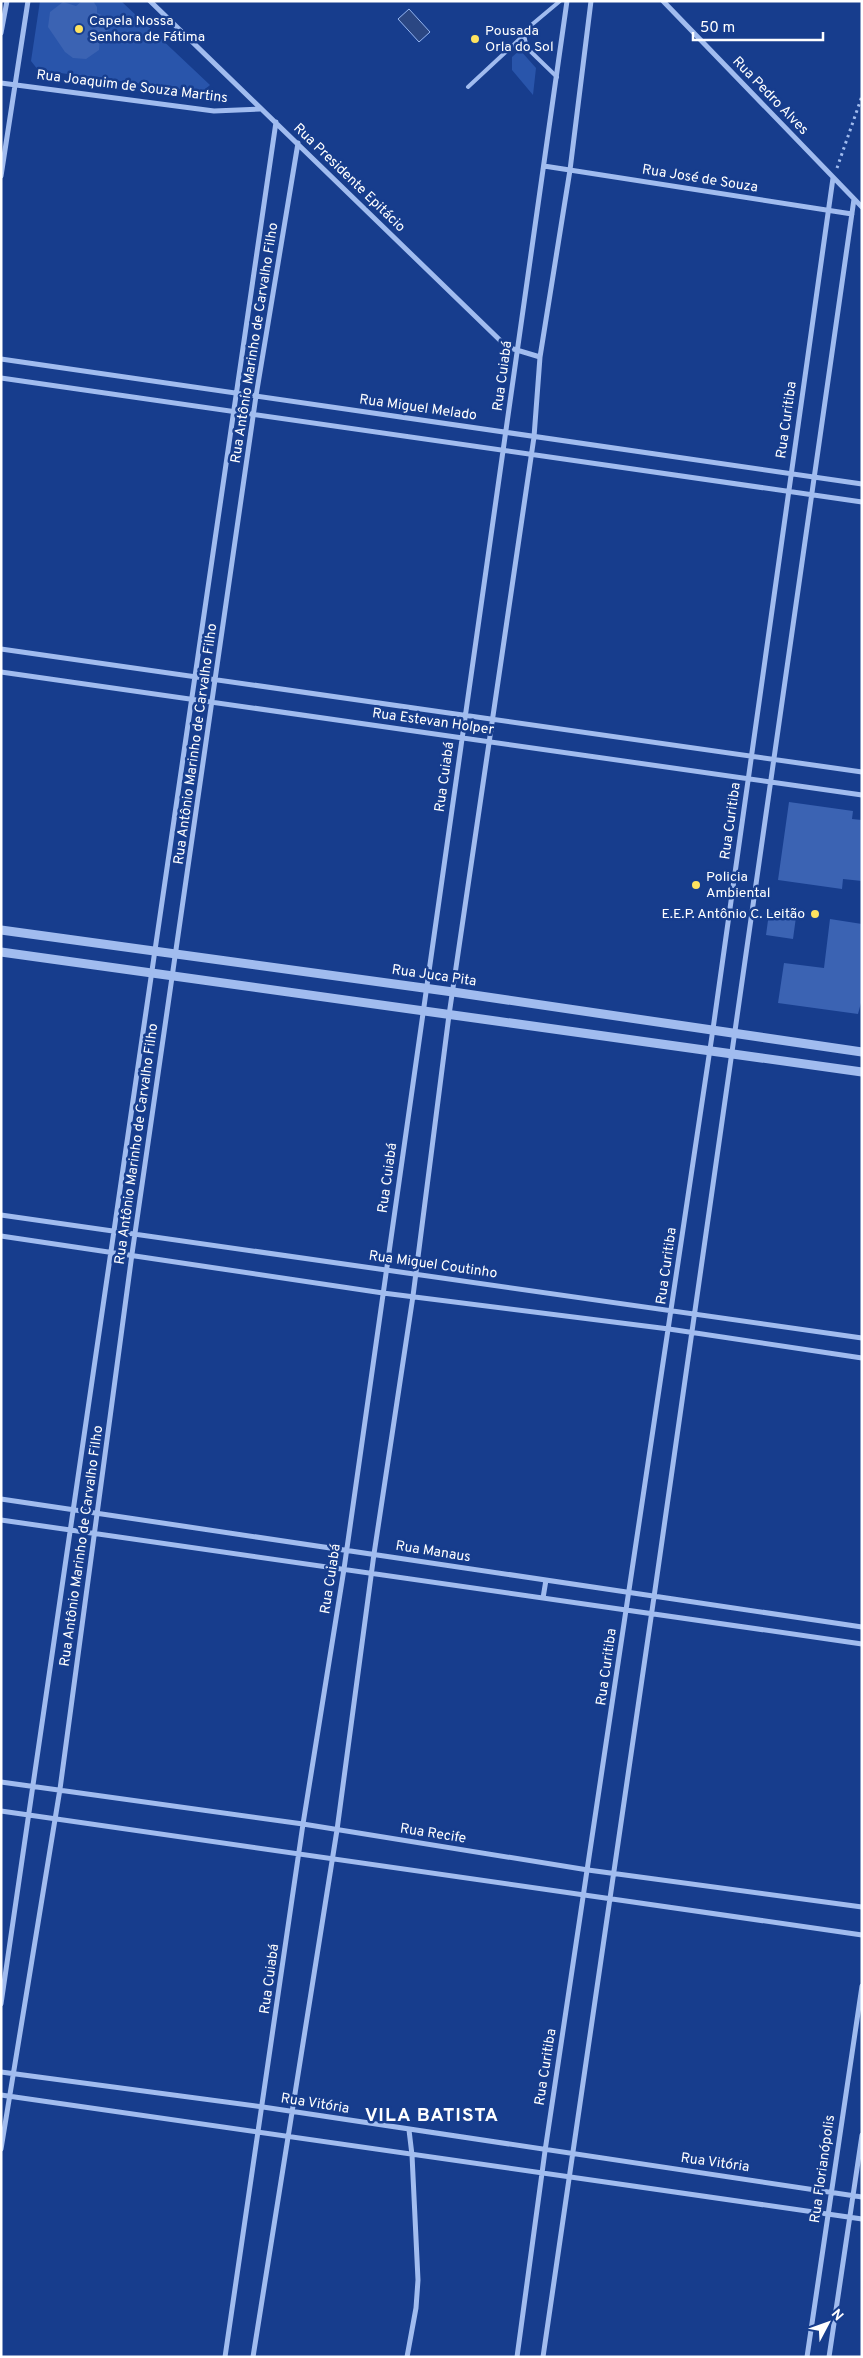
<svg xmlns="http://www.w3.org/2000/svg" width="863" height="2358" viewBox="0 0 863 2358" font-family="Overpass,sans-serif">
  <rect width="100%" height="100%" fill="#173d8d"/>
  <!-- green -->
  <path fill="#2955ab" d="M40,1H121L210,85L202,92L38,70L31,61Z
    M520,50L536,68L533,95L512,70V57Z"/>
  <!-- water -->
  <path fill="#2b4783" stroke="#94b5f2" d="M409,9L430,32L419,42L398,19Z"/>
  <!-- building -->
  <path fill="#3b63b3" d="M82,1H93L97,7V13L104,16L109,27L108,31L100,37L99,50L86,59L73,58L65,52L48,27L50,12L63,2L76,6Z
    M789,802L853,811L852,819L862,820V881L843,879L842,889L778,880Z
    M769,913L796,917L793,939L766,935Z
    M830,919L862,924V999L858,1014L778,1003L784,963L824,968Z"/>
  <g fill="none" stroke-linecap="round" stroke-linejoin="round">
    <!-- path -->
    <path stroke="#a1bcef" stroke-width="3" stroke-dasharray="2.5 4" stroke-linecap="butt" d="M837,168L862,96"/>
    <!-- service -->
    <path stroke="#a1bcef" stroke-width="4" d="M557,77L527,48L524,35L529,27L560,1
      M468,87L524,35"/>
    <!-- minor -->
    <path stroke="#a1bcef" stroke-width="5" d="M150,1L507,347L540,357
      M663,1L862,207
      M1,33L7,1
      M1,83L214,111L260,109
      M544,166L852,214
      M1,176L28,1
      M1,359L862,484
      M1,378L862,502
      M1,649L862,772
      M1,672L862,795
      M1,1215L862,1338
      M1,1236L383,1293L669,1329L862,1358
      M1,1499L862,1627
      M1,1520L862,1644
      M543,1598L546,1580
      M1,1782L303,1824L588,1870L862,1907
      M1,1811L862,1935
      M1,2004L276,122
      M1,2072L263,2107L862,2197
      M1,2095L862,2219
      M1,2149L60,1789L132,1254L256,396L298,143
      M225,2357L303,1824L344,1569L567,1
      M253,2357L337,1830L374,1554L413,1296L449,1015L534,437L540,357L570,170L591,1
      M407,2357L416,2308L418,2280L412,2155L409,2130
      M517,2357L545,2151L713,1029L833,178
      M543,2357L654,1597L854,199
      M807,2357L862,1986
      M829,2357L862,2135"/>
    <!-- tertiary -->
    <path stroke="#a1bcef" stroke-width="9" d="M1,930L453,992L862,1052
      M1,952L862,1072"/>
  </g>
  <!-- markers -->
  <g fill="#ffe35f" stroke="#173d8d" stroke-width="2">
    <circle cx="79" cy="29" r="5"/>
    <circle cx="475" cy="39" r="5"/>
    <circle cx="696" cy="885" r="5"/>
    <circle cx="815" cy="914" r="5"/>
  </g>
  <g text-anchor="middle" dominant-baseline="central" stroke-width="5" stroke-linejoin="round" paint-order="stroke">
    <!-- poi labels -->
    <g font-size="14" fill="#fff" stroke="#173d8d" text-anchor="start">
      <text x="89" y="21">Capela Nossa<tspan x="89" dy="16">Senhora de Fátima</tspan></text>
      <text x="485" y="31">Pousada<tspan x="485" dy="16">Orla do Sol</tspan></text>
      <text x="706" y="877">Policia<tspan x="706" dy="16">Ambiental</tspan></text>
      <text x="805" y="914" text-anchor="end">E.E.P. Antônio C. Leitão</text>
    </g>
    <!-- street labels -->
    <g font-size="14" fill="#fff" stroke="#173d8d">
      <text transform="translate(132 87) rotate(7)">Rua Joaquim de Souza Martins</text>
      <text transform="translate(770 96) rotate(46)">Rua Pedro Alves</text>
      <text transform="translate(349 178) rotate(44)">Rua Presidente Epitácio</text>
      <text transform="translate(700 179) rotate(9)">Rua José de Souza</text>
      <text transform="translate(255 343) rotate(-81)">Rua Antônio Marinho de Carvalho Filho</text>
      <text transform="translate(503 376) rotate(-82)">Rua Cuiabá</text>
      <text transform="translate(418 408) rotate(8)">Rua Miguel Melado</text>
      <text transform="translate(787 420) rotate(-82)">Rua Curitiba</text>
      <text transform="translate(433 722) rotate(8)">Rua Estevan Holper</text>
      <text transform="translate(196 744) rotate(-82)">Rua Antônio Marinho de Carvalho Filho</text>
      <text transform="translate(445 777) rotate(-82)">Rua Cuiabá</text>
      <text transform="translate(731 821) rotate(-82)">Rua Curitiba</text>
      <text transform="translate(434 976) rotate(8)">Rua Juca Pita</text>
      <text transform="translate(137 1144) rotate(-82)">Rua Antônio Marinho de Carvalho Filho</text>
      <text transform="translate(388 1178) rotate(-82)">Rua Cuiabá</text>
      <text transform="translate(433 1265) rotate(8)">Rua Miguel Coutinho</text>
      <text transform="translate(667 1266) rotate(-82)">Rua Curitiba</text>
      <text transform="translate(82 1546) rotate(-82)">Rua Antônio Marinho de Carvalho Filho</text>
      <text transform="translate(433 1552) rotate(9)">Rua Manaus</text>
      <text transform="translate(331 1579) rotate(-81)">Rua Cuiabá</text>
      <text transform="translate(607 1667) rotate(-82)">Rua Curitiba</text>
      <text transform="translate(433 1834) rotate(9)">Rua Recife</text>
      <text transform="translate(270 1979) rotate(-82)">Rua Cuiabá</text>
      <text transform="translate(546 2067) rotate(-81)">Rua Curitiba</text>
      <text transform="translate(315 2104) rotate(9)">Rua Vitória</text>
      <text transform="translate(715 2163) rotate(8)">Rua Vitória</text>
      <text transform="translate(823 2169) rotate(-82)">Rua Florianópolis</text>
    </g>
    <!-- district labels -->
    <g font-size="19" font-weight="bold" letter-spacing="1" fill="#fff" stroke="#173d8d">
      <text x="432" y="2116">VILA BATISTA</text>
    </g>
  </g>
  <!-- border -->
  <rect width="863" height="2358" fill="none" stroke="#ffffff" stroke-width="5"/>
  <!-- north arrow -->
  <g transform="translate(828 2323) rotate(49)" stroke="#173d8d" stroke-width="4" paint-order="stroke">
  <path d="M0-4L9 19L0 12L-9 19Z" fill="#ffffff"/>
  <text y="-8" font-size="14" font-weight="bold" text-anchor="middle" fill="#ffffff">N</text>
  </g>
  <!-- scale -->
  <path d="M693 32v8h130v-8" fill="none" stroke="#ffffff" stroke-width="2.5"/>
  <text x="700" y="32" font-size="15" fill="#ffffff" stroke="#173d8d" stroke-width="4" paint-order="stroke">50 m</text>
</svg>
